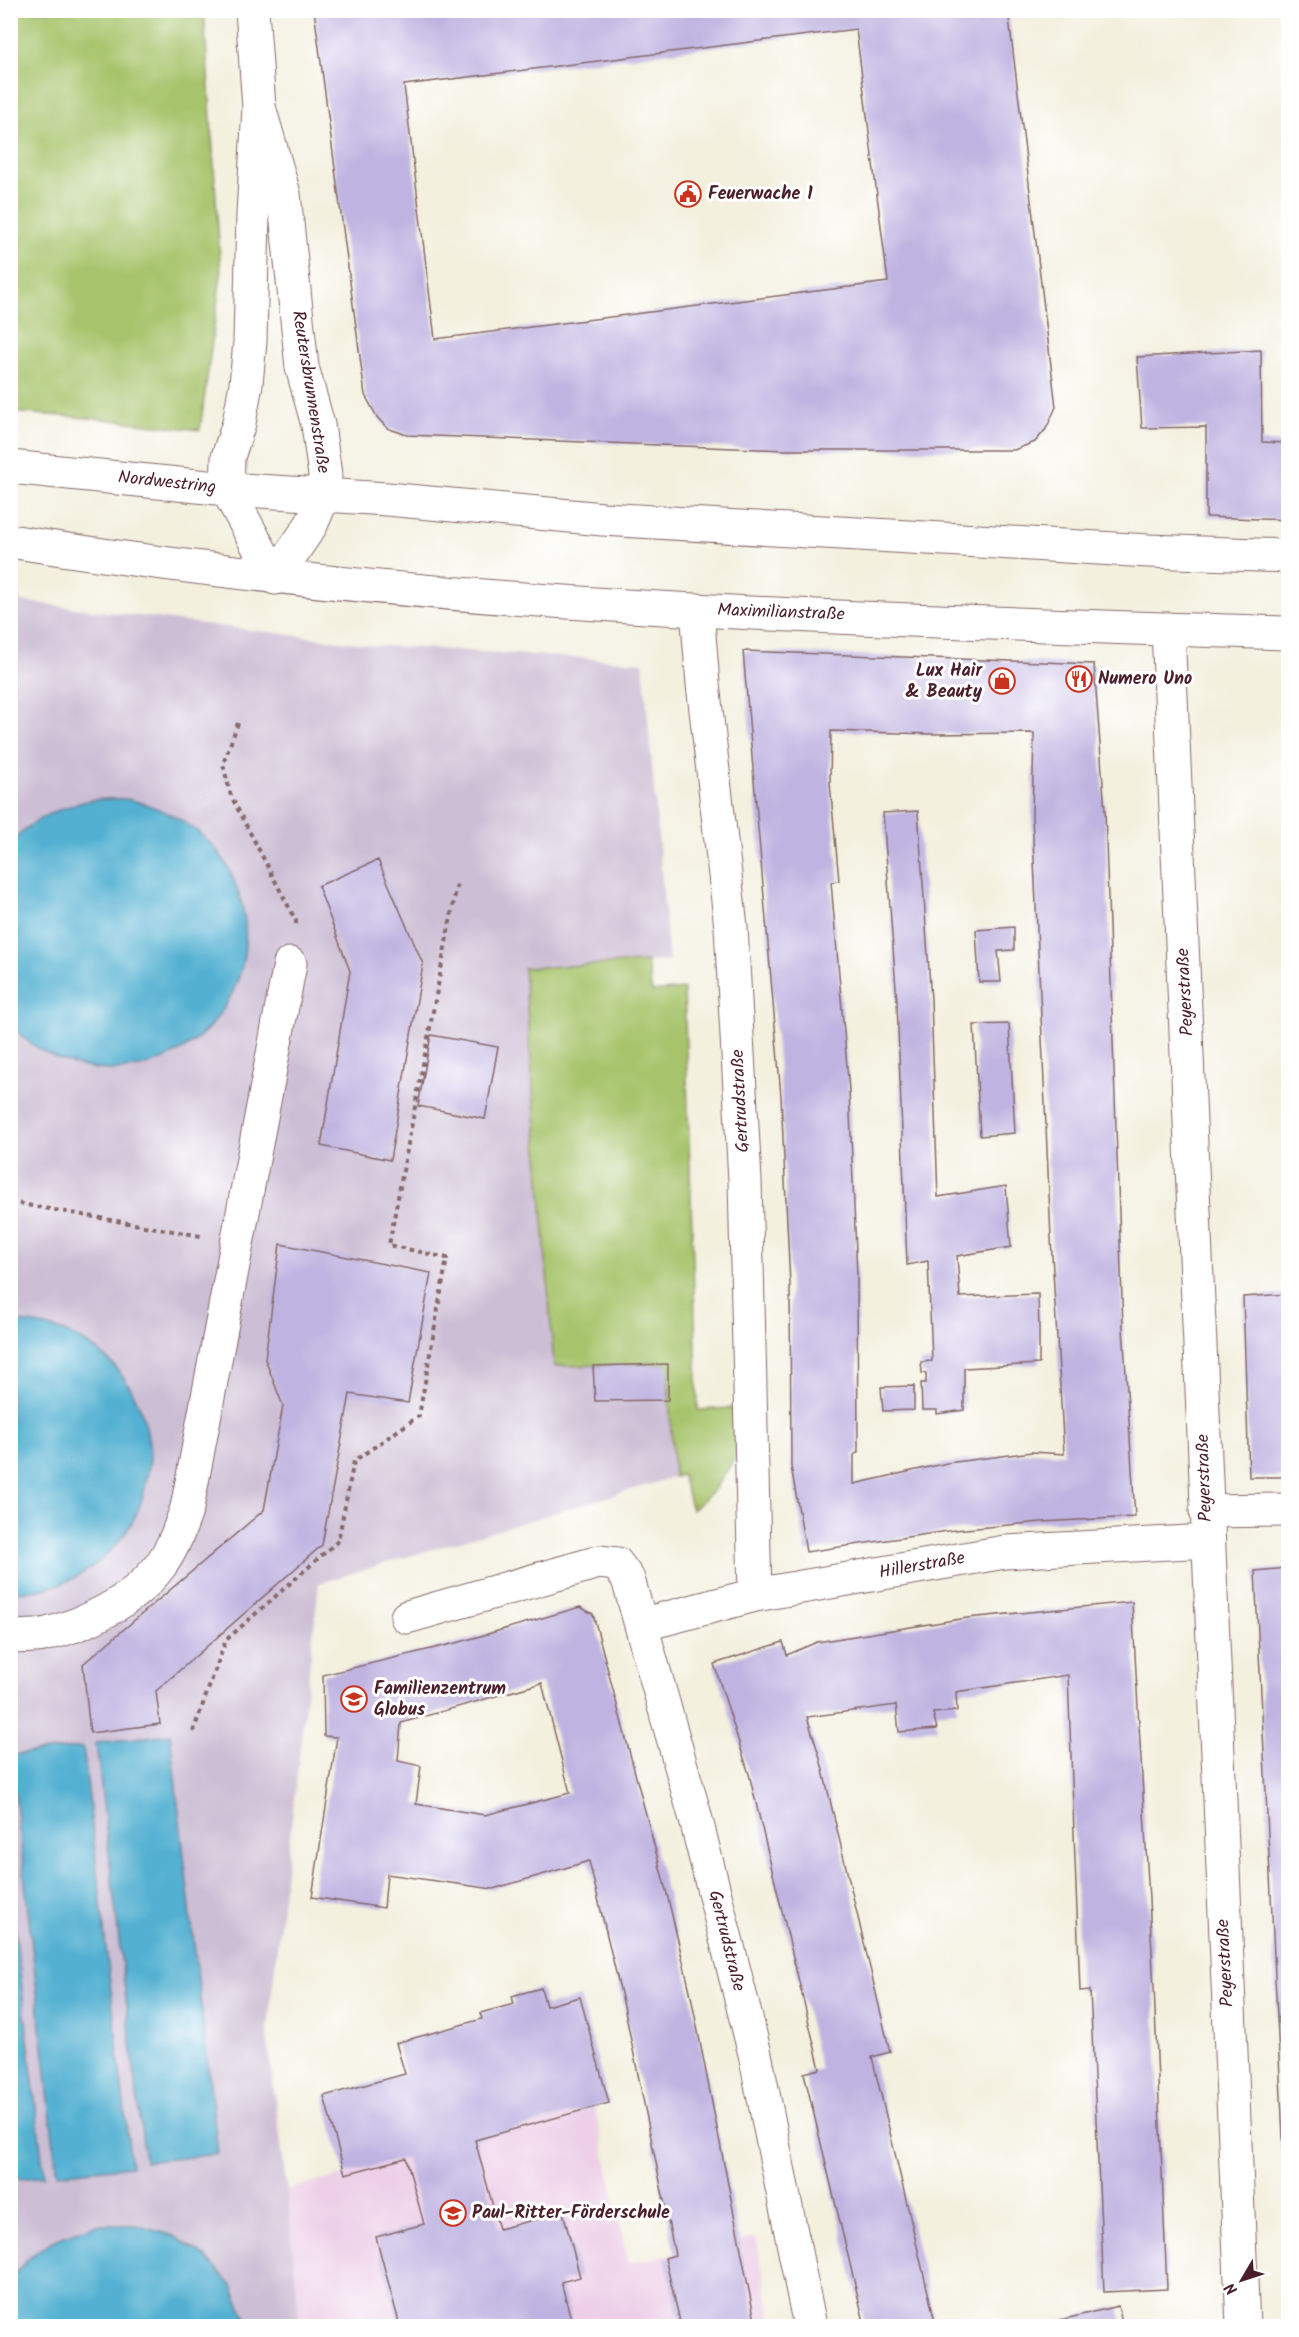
<svg xmlns="http://www.w3.org/2000/svg" width="1299" height="2337" viewBox="0 0 1299 2337" font-family="Kalam,sans-serif">
  <rect width="100%" height="100%" fill="#fff"/>
  <filter id="ink" filterUnits="userSpaceOnUse"><feTurbulence type="fractalNoise" baseFrequency=".0167" numOctaves="2"/><feDisplacementMap in="SourceGraphic" scale="12" xChannelSelector="R" yChannelSelector="G"/><feConvolveMatrix kernelMatrix="1 2 1 2 8 2 1 2 1" color-interpolation-filters="sRGB"/></filter>
  <filter id="wash" filterUnits="userSpaceOnUse"><feTurbulence type="fractalNoise" baseFrequency=".008" numOctaves="4" result="noise"/><feDisplacementMap in="SourceGraphic" scale="24" xChannelSelector="R" yChannelSelector="G"/><feGaussianBlur stdDeviation="1.35" result="paint"/><feColorMatrix in="noise" values="0 0 0 0 0 0 0 0 0 0 0 0 0 0 0 0 0 1.4 0 .05"/><feComposite in="paint" operator="in"/></filter>
  <g filter="url(#wash)">
    <rect width="100%" height="100%" fill="#f3f0de"/>
    <!-- built -->
    <path fill="#edd0e8" d="M595,2108L628,2263L756,2237L773,2326H300L287,2190Z"/>
    <!-- industrial -->
    <path fill="#ccbed4" d="M11,600L371,645L643,662L669,961L524,969L554,1366H593L595,1401L668,1400L674,1477L319,1583L267,2036L287,2190L300,2326H11Z"/>
    <!-- green -->
    <path fill="#a7c46c" stroke="#78724c" stroke-width="1.5" d="M10,11H204L221,275L200,430L102,419L11,412Z
      M647,962L652,992L684,989L698,1410L733,1408L736,1457L714,1490L692,1510L682,1475L674,1477L667,1364L554,1366L524,968Z"/>
    <!-- water -->
    <path fill="#52b0d1" stroke="#4e687e" stroke-width="1.5" d="M90,800C103,800 119,797 131,800C167,809 203,828 224,860C228,866 231,874 234,881C273,969 208,1070 111,1070C73,1069 36,1054 11,1025V843C34,817 58,809 90,800Z
      M10,1322C88,1322 145,1377 150,1454C150,1463 148,1473 146,1481C138,1537 89,1583 33,1591C26,1592 18,1591 11,1592Z
      M170,1734L218,2154L145,2162L96,1743Z
      M83,1747L131,2166L57,2174L11,1755Z
      M10,1886L44,2176L11,2180H10Z
      M98,2225H137L174,2236L206,2257L232,2286L249,2326H11V2278C39,2244 56,2237 98,2225Z"/>
    <g id="blocks">
      <!-- building -->
      <path fill="#bfb4e1" fill-rule="evenodd" d="M314,10H1008L1056,407L1046,429L1035,442L1014,450H786L407,435L387,428L377,417L365,395ZM856,29L888,282L435,339L404,85Z
        M1261,350L1262,442L1288,443V520L1206,517V427L1142,428L1137,357Z
        M743,651L1094,664L1105,811L1123,1327L1135,1517L1041,1522L955,1530L806,1552L791,1466L790,1285L781,1096ZM831,731L932,734L1034,733L1032,816L1051,1238L1064,1454L1032,1452L947,1463L854,1484V1455L858,1452L857,1274L849,1090L831,882L839,881L830,783Z
        M918,811L931,1000L938,1197L1006,1186L1011,1247L957,1256L960,1297L1038,1294L1039,1329V1364L964,1368V1410L937,1414V1410H922L921,1383H926V1374L922,1373L921,1362L932,1361L928,1261L907,1265L897,1002L883,813Z
        M378,860L423,964L390,1160L321,1146L350,971L318,886Z
        M1014,927V950L998,951L1001,982H979L976,930Z
        M1009,1024L1015,1133L980,1136L974,1025Z
        M431,1035L498,1047L485,1119L418,1106Z
        M280,1244L431,1273L408,1403L350,1394L322,1545L156,1691L160,1724L90,1733L83,1664L264,1510L283,1406L265,1359Z
        M1288,1294V1477H1249L1243,1297Z
        M668,1364V1400L595,1401L593,1366Z
        M914,1386V1410L883,1411L881,1387Z
        M1288,1568V2219H1287L1255,1571Z
        M1132,1602L1154,1987L1167,2289L1104,2292L1090,1990L1080,1991L1068,1675L956,1692L957,1711L933,1713L937,1729L899,1732L896,1705L807,1717L820,1758L890,2052L872,2057L936,2326H865L804,2073L820,2069L749,1774L714,1664L783,1642L787,1655L817,1642L967,1618Z
        M580,1607L593,1614L667,1894L690,1991L756,2326H681L665,2258L675,2255L624,2006L589,1861L493,1889L387,1874L384,1908L312,1897L337,1737L324,1736L323,1675L460,1642ZM542,1683L570,1793L485,1815L416,1804L421,1766L398,1761L401,1723Z
        M541,1988L546,2006L580,1997L609,2103L475,2140L499,2229L563,2212L580,2277L561,2282L573,2326H400L376,2237L424,2224L406,2158L345,2174L324,2096L405,2074L396,2043L482,2019L480,2013L514,2004L512,1996Z
        M1118,2306L1123,2326H1036Z"/>
    </g>
  </g>
  <g filter="url(#ink)">
    <use href="#blocks" fill-opacity="0" stroke="#85686a" stroke-width="1.5"/>
    <g fill="none" stroke-linecap="round" stroke-linejoin="round">
      <!-- minor casing -->
      <g stroke="#85686a" stroke-width="35">
        <path id="minor" d="M252,10L259,107L253,214L250,342L246,384L239,423L228,457L227,489L275,578L311,525L324,495L325,475L318,425L302,367L284,194L259,107
          M697,610L703,684L731,927L745,1181L755,1595
          M1168,629C1195,1194 1217,1761 1243,2326
          M1206,1511L1288,1510
          M407,1617L599,1562L617,1564L628,1579L694,1812L755,2054L810,2326
          M641,1625L755,1595L1005,1552L1207,1541
          M10,1637C21,1636 33,1637 43,1635C85,1625 133,1602 160,1566C173,1549 180,1528 187,1508L290,964"/>
      </g>
      <!-- major casing -->
      <g stroke="#85686a" stroke-width="35">
        <path id="major" d="M10,467L227,489L387,499L603,519L1149,551L1288,556
          M10,541C433,609 862,619 1288,633"/>
      </g>
      <!-- path -->
      <path stroke="#85686a" stroke-width="4" stroke-dasharray="4.5 4.5" stroke-linecap="butt" d="M238,723L223,764L231,796L296,921V927
        M10,1202L201,1236
        M193,1732L226,1640L338,1541L354,1461L419,1416L447,1258L389,1245L457,884"/>
      <!-- minor -->
      <use href="#minor" stroke="#fff" stroke-width="33"/>
      <!-- major -->
      <use href="#major" stroke="#fff" stroke-width="33"/>
    </g>
  </g>
  <!-- icons -->
  <defs>
    <g id="civic-ring" transform="scale(1.35)"><circle r="9.5" fill="#fff" stroke="#c8321e" stroke-width="1.5"/><path d="M-.6-6.5H3V-4.5H.6V-3L4-1V1h2V6H-6V1h2V-1L-.6-3ZM-1.2 2.5V6h2.4V2.5Z" fill="#c8321e"/></g>
    <g id="restaurant-ring" transform="scale(1.35)"><circle r="9.5" fill="#fff" stroke="#c8321e" stroke-width="1.5"/><path d="M-5-6h1v4h1v-4h1v4h1v-4h1v5L-1.5 .5V6h-2V.5L-5-1ZM5-6V6H3V1.5H1.5Q1.5-4 5-6Z" fill="#c8321e"/></g>
    <g id="shop-ring" transform="scale(1.35)"><circle r="9.5" fill="#fff" stroke="#c8321e" stroke-width="1.5"/><path d="M-5-2.5h2.3a2.7 3.5 0 0 1 5.4 0H5L5.5 6h-11ZM-1.5-2.5h3a1.5 2.3 0 0 0-3 0Z" fill="#c8321e"/></g>
    <g id="school-ring" transform="scale(1.35)"><circle r="9.5" fill="#fff" stroke="#c8321e" stroke-width="1.5"/><path d="M0-5L7-2L0 1L-7-2ZM-4 1L0 2.5L4 1V4Q0 6-4 4Z" fill="#c8321e"/></g>
  </defs>
  <g fill-rule="evenodd">
    <use href="#civic-ring" x="688" y="194"/>
    <use href="#restaurant-ring" x="1079" y="679"/>
    <use href="#shop-ring" x="1002" y="681"/>
    <use href="#school-ring" x="354" y="1699"/>
    <use href="#school-ring" x="453" y="2213"/>
  </g>
  <g text-anchor="middle" dominant-baseline="central" stroke-width="6" stroke-linejoin="round" paint-order="stroke">
    <!-- poi labels -->
    <g font-size="18" font-weight="bold" fill="#4a1f2b" stroke="#fff" text-anchor="start">
      <text x="708" y="194">Feuerwache 1</text>
      <text x="982" y="671" text-anchor="end">Lux Hair<tspan x="982" dy="21">&amp; Beauty</tspan></text>
      <text x="1098" y="679">Numero Uno</text>
      <text x="374" y="1689">Familienzentrum<tspan x="374" dy="21">Globus</tspan></text>
      <text x="472" y="2213">Paul-Ritter-Förderschule</text>
    </g>
    <!-- street labels -->
    <g font-size="18" fill="#4a1f2b" stroke="#fff">
      <text transform="translate(310 392) rotate(81)">Reutersbrunnenstraße</text>
      <text transform="translate(167 483) rotate(6)">Nordwestring</text>
      <text transform="translate(781 613) rotate(2)">Maximilianstraße</text>
      <text transform="translate(1186 992) rotate(-93)">Peyerstraße</text>
      <text transform="translate(741 1101) rotate(-93)">Gertrudstraße</text>
      <text transform="translate(1205 1478) rotate(-92)">Peyerstraße</text>
      <text transform="translate(922 1566) rotate(-10)">Hillerstraße</text>
      <text transform="translate(726 1941) rotate(76)">Gertrudstraße</text>
      <text transform="translate(1226 1963) rotate(-93)">Peyerstraße</text>
    </g>
  </g>
  <!-- margin -->
  <rect width="1299" height="2337" fill="none" stroke="#fff" stroke-width="36"/>
  <!-- north arrow -->
  <g transform="translate(1242 2280) rotate(231)" stroke="#ffffff" stroke-width="4.5" paint-order="stroke">
  <path d="M0-4.5L10 22L0 15L-10 22Z" fill="#4a1f2b"/>
  <text y="-9" font-size="16" font-weight="bold" text-anchor="middle" fill="#4a1f2b">N</text>
  </g>
</svg>
